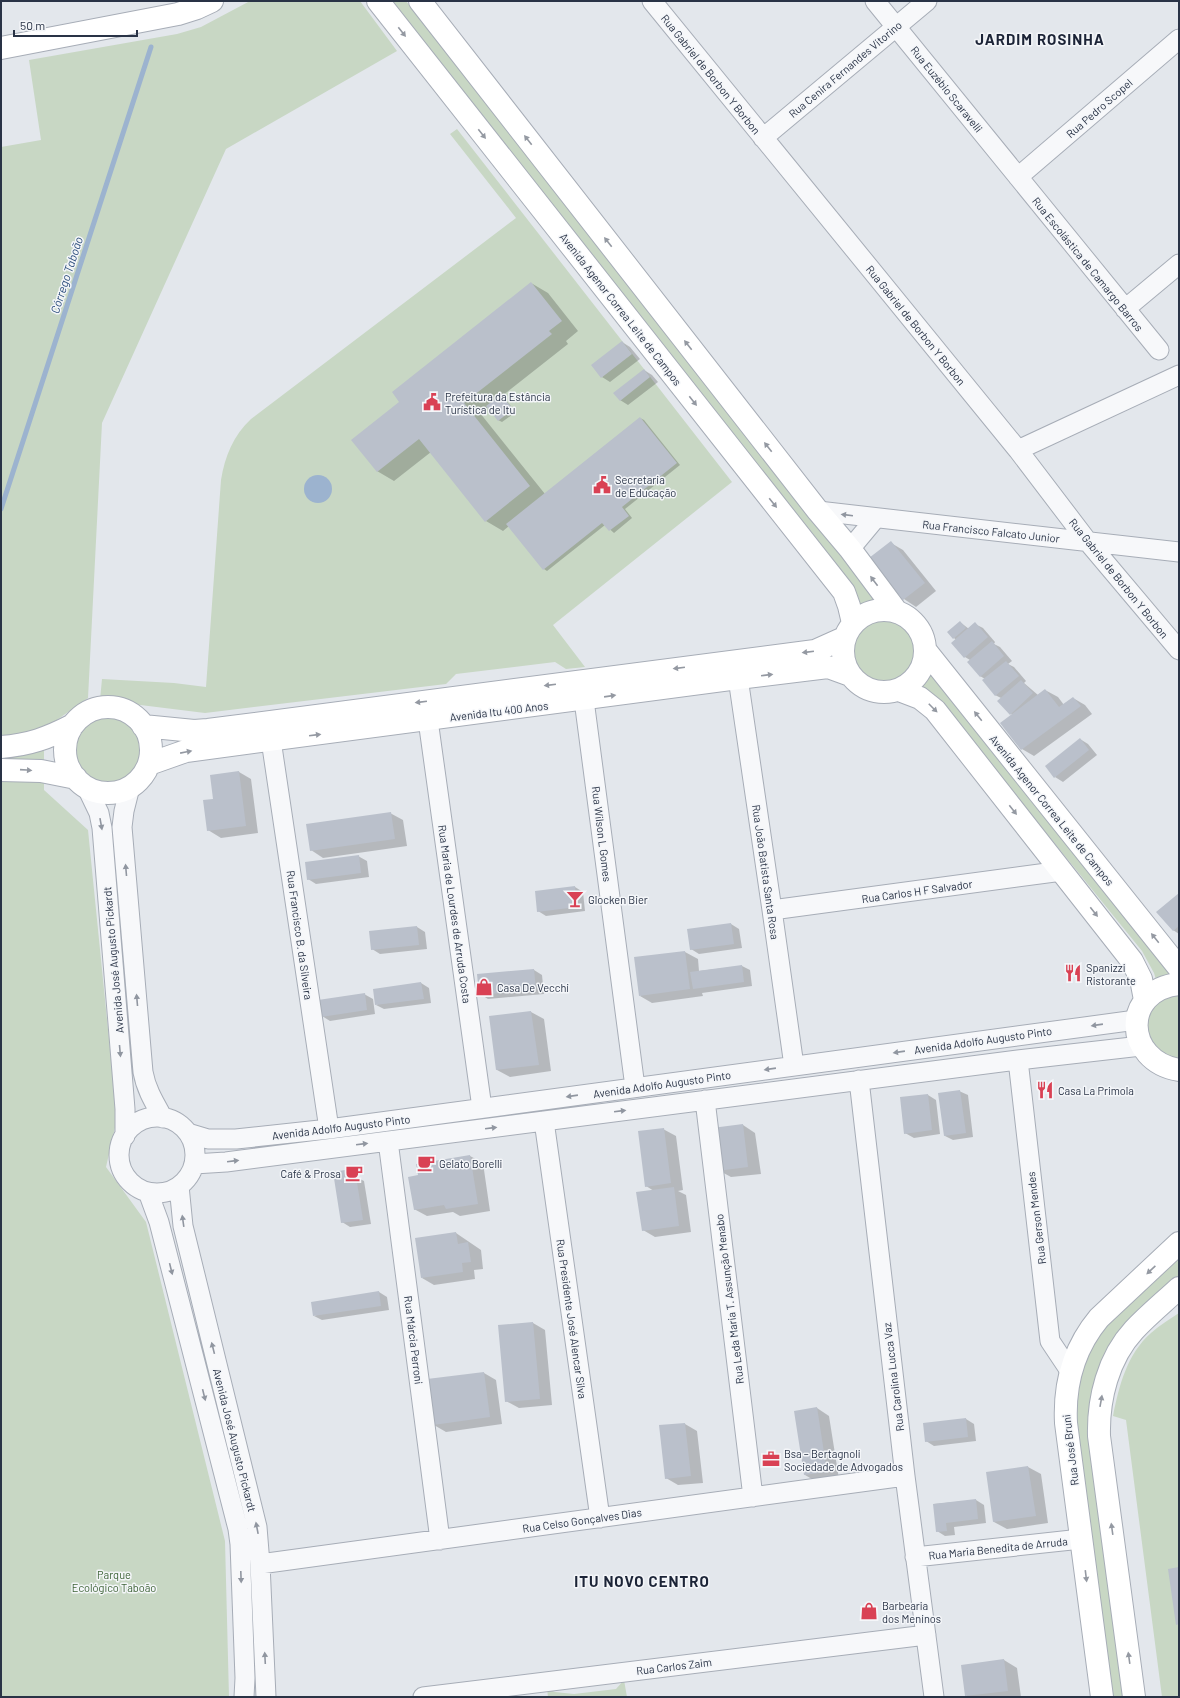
<svg xmlns="http://www.w3.org/2000/svg" width="1180" height="1698" viewBox="0 0 1180 1698" font-family="Barlow,sans-serif">
  <rect width="100%" height="100%" fill="#e3e7ec"/>
  <!-- green -->
  <path fill="#c8d7c4" d="M250,1H360L397,51L226,149L102,423L88,698L44,729V790L88,830L117,1119L106,1167L146,1222L225,1541L229,1697H1V147L41,140L29,60L177,34L201,27Z
    M388,1H406L880,602L860,606Z
    M457,129L732,482L553,625L585,667L566,669L555,662L456,674L446,684L205,713L100,700L102,679L174,683L206,687L221,480C225,456 233,436 251,419L516,218L450,134Z
    M851 652a33 33 0 1 1 66 0a33 33 0 1 1-66 0Z
    M930,669L1174,974L1157,983L1154,973L1142,951L940,702L920,686Z
    M73 751a35 35 0 1 1 70 0a35 35 0 1 1-70 0Z
    M1179,994V1058H1168L1151,1048L1145,1018L1160,1000Z
    M1179,1257V1275L1126,1323L1095,1381L1124,1697H1112L1076,1422C1076,1411 1075,1400 1077,1389C1083,1334 1141,1292 1179,1257Z
    M1179,1313V1697H1162L1126,1420L1113,1416C1119,1386 1127,1354 1151,1333C1160,1325 1170,1319 1179,1313Z
    M624,1680L627,1697H548L547,1689L555,1692L574,1694L616,1689Z"/>
  <!-- water -->
  <path fill="#9cb3cf" d="M304 489a14 14 0 1 1 28 0a14 14 0 1 1-28 0Z"/>
  <!-- shadow -->
  <path fill="#0003" d="M531,283L548,293L578,331L566,341L568,344L502,396L516,412L502,422L498,420L488,407L480,413L545,494L640,418L644,420L680,465L625,509L632,518L614,533L605,525L547,571L544,569L509,526L503,531L486,521L431,452L394,481L377,471L401,402Z
    M622,342L630,347L640,359L610,382L602,377Z
    M644,370L652,375L658,382L628,405L620,400Z
    M891,543L903,550L936,591L916,607L904,599L871,558Z
    M960,622L969,629L975,624L983,628L995,642L994,644L1000,647L1012,661L1008,664L1014,667L1026,681L1024,683L1038,695L1045,690L1058,697L1064,705L1073,698L1085,705L1092,714L1034,756L1022,749L1012,715L1001,698L995,695L985,679L980,676L970,660L965,657L953,644L956,640L954,638Z
    M1080,739L1088,744L1097,755L1063,782L1055,777Z
    M239,772L251,779L258,833L221,838L208,830L214,800Z
    M390,813L403,820L407,846L323,858L311,850Z
    M358,856L367,861L369,877L316,884L308,879Z
    M575,887L583,892L585,911L546,916L538,911Z
    M1179,894V934L1173,930Z
    M731,924L739,929L742,948L699,954L691,949L688,930Z
    M417,927L425,932L427,949L380,954L372,949Z
    M685,952L698,959L699,971L742,966L750,970L752,986L702,993L703,996L652,1003L640,996Z
    M534,970L542,975L544,994L488,999L480,994Z
    M421,983L429,988L431,1003L384,1009L376,1005Z
    M364,994L373,999L375,1014L330,1021L322,1016Z
    M531,1012L544,1019L551,1071L510,1077L497,1070L490,1017Z
    M959,1091L968,1095L973,1137L953,1140L945,1136Z
    M928,1095L936,1100L940,1134L914,1138L905,1133Z
    M743,1125L755,1133L761,1174L731,1177L718,1170Z
    M663,1129L676,1136L683,1190L678,1191L686,1195L691,1232L655,1237L643,1230L654,1191L646,1186Z
    M470,1156L483,1163L490,1211L460,1216L453,1212L427,1216L414,1209L419,1176Z
    M345,1171L353,1177H356L364,1181L371,1224L350,1227L342,1222Z
    M456,1233L481,1250L483,1269L474,1270L475,1279L434,1285L422,1278Z
    M379,1292L387,1297L389,1310L322,1320L314,1316Z
    M533,1323L545,1330L552,1405L519,1408L506,1401Z
    M484,1373L496,1380L502,1424L446,1432L434,1425Z
    M817,1408L829,1416L839,1479L817,1482L805,1475Z
    M966,1419L974,1424L976,1441L934,1446L926,1441L924,1424Z
    M685,1424L697,1431L703,1483L678,1485L666,1478Z
    M1028,1467L1041,1474L1048,1523L1007,1529L994,1522L987,1473Z
    M976,1500L984,1505L986,1523L954,1527L955,1535L945,1536L937,1531L934,1504Z
    M1004,1660L1017,1668L1021,1697H968L966,1696Z"/>
  <g fill="none" stroke-linecap="round" stroke-linejoin="round">
    <!-- stream -->
    <path stroke="#9cb3cf" stroke-width="5" d="M1,509L151,47"/>
  </g>
  <!-- building -->
  <path fill="#bac0cb" d="M531,282L562,321L549,331L552,334L464,403L530,486L485,522L419,439L377,472L351,440L399,402L392,392Z
    M622,341L632,354L601,378L591,365Z
    M644,369L650,377L620,401L613,393Z
    M501,395L513,409L498,421L486,406Z
    M640,417L677,463L622,507L629,516L609,531L602,523L543,570L506,524Z
    M891,541L925,583L903,600L869,558Z
    M960,621L966,628L953,639L947,632Z
    M975,622L988,637L964,658L951,643Z
    M992,641L1004,656L980,677L967,662Z
    M1006,661L1019,676L995,696L982,680Z
    M1021,680L1033,693L1010,715L997,701Z
    M1045,689L1059,707L1073,697L1081,706L1021,750L1000,723Z
    M1080,738L1089,750L1054,778L1045,766Z
    M239,771L246,826L207,831L203,800L213,799L210,775Z
    M391,812L395,839L310,851L306,824Z
    M359,855L361,873L307,880L305,862Z
    M575,886L577,907L537,912L535,891Z
    M1179,893V926L1173,931L1156,912Z
    M731,923L734,944L690,950L687,929Z
    M417,926L419,945L371,950L369,931Z
    M685,951L690,989L639,996L634,957Z
    M742,965L744,982L693,989L690,972Z
    M534,969L536,990L479,995L477,974Z
    M421,982L424,999L375,1005L373,989Z
    M365,993L367,1010L321,1017L318,1000Z
    M531,1011L539,1065L496,1070L489,1016Z
    M960,1090L966,1133L944,1136L938,1093Z
    M928,1094L932,1130L904,1134L900,1097Z
    M743,1124L748,1167L717,1171L712,1128Z
    M664,1128L671,1183L645,1187L638,1131Z
    M470,1155L478,1204L446,1209L444,1205L414,1210L408,1177L418,1175L416,1164Z
    M345,1170L346,1177L356,1176L363,1220L341,1223L333,1172Z
    M674,1187L679,1226L642,1231L636,1192Z
    M456,1232L458,1244L468,1242L471,1262L462,1263L463,1272L421,1278L415,1238Z
    M379,1291L381,1306L313,1316L311,1302Z
    M533,1322L540,1399L505,1402L498,1325Z
    M484,1372L490,1417L433,1425L427,1379Z
    M817,1407L827,1472L804,1475L794,1411Z
    M966,1418L968,1437L925,1442L923,1423Z
    M685,1423L691,1476L665,1479L659,1425Z
    M1028,1466L1036,1516L993,1522L986,1472Z
    M976,1499L978,1519L946,1523L947,1531L936,1532L933,1504Z
    M1179,1567V1624L1176,1625L1168,1569Z
    M1004,1659L1008,1691L965,1696L961,1665Z"/>
  <g fill="none" stroke-linecap="round" stroke-linejoin="round">
    <!-- street casing -->
    <g stroke="#a7adb7" stroke-width="21">
      <path id="street" d="M652,1L1018,450L1088,542L1179,650
        M875,1L1159,350
        M763,138L927,1
        M1018,177L1179,39
        M1125,309L1179,264
        M1018,450L1179,375
        M818,511L1179,552
        M850,549L875,519
        M738,678L772,910L794,1066
        M584,700L635,1087
        M428,720L482,1108
        M271,740L329,1129
        M130,787L124,811L122,827L143,1072C146,1089 154,1102 163,1118
        M87,788L99,813L102,828L125,1109V1136
        M772,910L1062,871
        M1018,1060L1050,1341L1070,1371
        M859,1080L905,1476L934,1697
        M705,1100L753,1497
        M119 1155a38 38 0 1 1 76 0a38 38 0 1 1-76 0Z
        M544,1121L600,1518
        M188,1133L208,1139H236L329,1129L1136,1020
        M388,1141L440,1540
        M194,1164L226,1162L1018,1060L1141,1046
        M179,1186L183,1226L257,1527L260,1564L266,1697
        M148,1192L159,1222L238,1529L240,1544L245,1678L244,1697
        M915,1557L1081,1539
        M260,1564L905,1476
        M423,1697L926,1635"/>
    </g>
    <!-- secondary casing -->
    <g stroke="#a7adb7" stroke-width="24">
      <path id="secondary" d="M378,1L844,592L849,606L853,623
        M420,1L818,511L850,549L897,612
        M1,48L178,14L197,8L212,1
        M843 651a41 41 0 1 1 82 0a41 41 0 1 1-82 0Z
        M926,651L1179,968
        M899,690L920,698L935,710L1132,961L1141,979L1145,1000
        M65 750a43 43 0 1 1 86 0a43 43 0 1 1-86 0Z
        M143,726L194,731L208,730L815,651L844,638
        M1,747C29,745 48,738 73,725
        M149,764L186,751L738,678L828,667L850,675
        M1,770L41,771L76,778
        M1179,984C1121,990 1124,1061 1179,1070
        M1102,1697L1066,1423C1064,1384 1074,1348 1099,1318L1179,1243
        M1134,1697L1099,1436C1098,1399 1108,1358 1134,1330C1148,1315 1164,1302 1179,1288"/>
    </g>
    <!-- street -->
    <use href="#street" stroke="#f7f8fa" stroke-width="19"/>
    <!-- secondary -->
    <use href="#secondary" stroke="#fff" stroke-width="22"/>
  </g>
  <!-- one-way arrows -->
  <defs><path id="oneway-solid" d="M-6-.8H1V-3.2L6.5 0L1 3.2V.8H-6Z"/></defs>
  <g fill="#9499a2">
    <use href="#oneway-solid" transform="translate(402 32) rotate(52)"/>
    <use href="#oneway-solid" transform="translate(482 134) rotate(52)"/>
    <use href="#oneway-solid" transform="translate(528 140) rotate(-128)"/>
    <use href="#oneway-solid" transform="translate(608 242) rotate(-128)"/>
    <use href="#oneway-solid" transform="translate(688 345) rotate(-128)"/>
    <use href="#oneway-solid" transform="translate(693 401) rotate(52)"/>
    <use href="#oneway-solid" transform="translate(768 447) rotate(-128)"/>
    <use href="#oneway-solid" transform="translate(773 503) rotate(51)"/>
    <use href="#oneway-solid" transform="translate(874 581) rotate(-127)"/>
    <use href="#oneway-solid" transform="translate(808 652) rotate(173)"/>
    <use href="#oneway-solid" transform="translate(679 668) rotate(173)"/>
    <use href="#oneway-solid" transform="translate(767 675) rotate(-7)"/>
    <use href="#oneway-solid" transform="translate(550 685) rotate(173)"/>
    <use href="#oneway-solid" transform="translate(610 696) rotate(-8)"/>
    <use href="#oneway-solid" transform="translate(421 702) rotate(173)"/>
    <use href="#oneway-solid" transform="translate(933 708) rotate(45)"/>
    <use href="#oneway-solid" transform="translate(978 716) rotate(-129)"/>
    <use href="#oneway-solid" transform="translate(315 735) rotate(-7)"/>
    <use href="#oneway-solid" transform="translate(186 752) rotate(-11)"/>
    <use href="#oneway-solid" transform="translate(26 770) rotate(4)"/>
    <use href="#oneway-solid" transform="translate(1013 810) rotate(52)"/>
    <use href="#oneway-solid" transform="translate(1094 912) rotate(52)"/>
    <use href="#oneway-solid" transform="translate(1155 938) rotate(-129)"/>
    <use href="#oneway-solid" transform="translate(1151 1270) rotate(137)"/>
    <use href="#oneway-solid" transform="translate(1101 1401) rotate(-80)"/>
    <use href="#oneway-solid" transform="translate(1112 1529) rotate(-98)"/>
    <use href="#oneway-solid" transform="translate(1086 1576) rotate(83)"/>
    <use href="#oneway-solid" transform="translate(1129 1658) rotate(-98)"/>
  </g>
  <g fill="#9096a0">
    <use href="#oneway-solid" transform="translate(847 515) rotate(-173)"/>
    <use href="#oneway-solid" transform="translate(101 824) rotate(80)"/>
    <use href="#oneway-solid" transform="translate(126 870) rotate(-95)"/>
    <use href="#oneway-solid" transform="translate(137 1000) rotate(-95)"/>
    <use href="#oneway-solid" transform="translate(1097 1025) rotate(172)"/>
    <use href="#oneway-solid" transform="translate(120 1051) rotate(85)"/>
    <use href="#oneway-solid" transform="translate(899 1052) rotate(172)"/>
    <use href="#oneway-solid" transform="translate(770 1069) rotate(172)"/>
    <use href="#oneway-solid" transform="translate(572 1096) rotate(172)"/>
    <use href="#oneway-solid" transform="translate(620 1111) rotate(-7)"/>
    <use href="#oneway-solid" transform="translate(491 1128) rotate(-7)"/>
    <use href="#oneway-solid" transform="translate(362 1144) rotate(-7)"/>
    <use href="#oneway-solid" transform="translate(233 1161) rotate(-7)"/>
    <use href="#oneway-solid" transform="translate(183 1221) rotate(-98)"/>
    <use href="#oneway-solid" transform="translate(171 1269) rotate(76)"/>
    <use href="#oneway-solid" transform="translate(213 1348) rotate(-104)"/>
    <use href="#oneway-solid" transform="translate(204 1395) rotate(76)"/>
    <use href="#oneway-solid" transform="translate(257 1528) rotate(-101)"/>
    <use href="#oneway-solid" transform="translate(241 1577) rotate(88)"/>
    <use href="#oneway-solid" transform="translate(265 1658) rotate(-93)"/>
  </g>
  <!-- icons -->
  <defs>
    <g id="civic-bare" transform="scale(1.38)"><path d="M-.6-6.5H3V-4.5H.6V-3L4-1V1h2V6H-6V1h2V-1L-.6-3ZM-1.2 2.5V6h2.4V2.5Z" fill="#d94154" stroke="#f4f6f9" stroke-width="2.5" paint-order="stroke"/></g>
    <g id="bar-bare" transform="scale(1.38)"><path d="M-6-5H6L.8 .8V4.5H3.5V6h-7V4.5H-.8V.8Z" fill="#d94154" stroke="#f4f6f9" stroke-width="2.5" paint-order="stroke"/></g>
    <g id="restaurant-bare" transform="scale(1.38)"><path d="M-5-6h1v4h1v-4h1v4h1v-4h1v5L-1.5 .5V6h-2V.5L-5-1ZM5-6V6H3V1.5H1.5Q1.5-4 5-6Z" fill="#d94154" stroke="#f4f6f9" stroke-width="2.5" paint-order="stroke"/></g>
    <g id="shop-bare" transform="scale(1.38)"><path d="M-5-2.5h2.3a2.7 3.5 0 0 1 5.4 0H5L5.5 6h-11ZM-1.5-2.5h3a1.5 2.3 0 0 0-3 0Z" fill="#d94154" stroke="#f4f6f9" stroke-width="2.5" paint-order="stroke"/></g>
    <g id="cafe-bare" transform="scale(1.38)"><path d="M-5.5-4.5H6V0H3Q3 3.5 0 3.5H-2.5Q-5.5 3.5-5.5 0ZM3-3.2v2h1.7v-2ZM-6 4.5H4V6H-6Z" fill="#d94154" stroke="#f4f6f9" stroke-width="2.5" paint-order="stroke"/></g>
    <g id="office-bare" transform="scale(1.38)"><path d="M-6-3h4V-5.5h4V-3h4V5H-6ZM-1-4.5V-3h2v-1.5ZM-6 0V1H6V0Z" fill="#d94154" stroke="#f4f6f9" stroke-width="2.5" paint-order="stroke"/></g>
  </defs>
  <g fill-rule="evenodd">
    <use href="#civic-bare" x="432" y="402"/>
    <use href="#civic-bare" x="602" y="485"/>
    <use href="#bar-bare" x="575" y="899"/>
    <use href="#restaurant-bare" x="1073" y="973"/>
    <use href="#shop-bare" x="484" y="987"/>
    <use href="#restaurant-bare" x="1045" y="1090"/>
    <use href="#cafe-bare" x="426" y="1163"/>
    <use href="#cafe-bare" x="354" y="1173"/>
    <use href="#office-bare" x="771" y="1459"/>
    <use href="#shop-bare" x="869" y="1611"/>
  </g>
  <g text-anchor="middle" dominant-baseline="central" stroke-width="3" stroke-linejoin="round" paint-order="stroke">
    <!-- street labels -->
    <g font-size="11" fill="#293346" stroke="#f4f6f9">
      <text transform="translate(845 69) rotate(-40)">Rua Cenira Fernandes Vitorino</text>
      <text transform="translate(711 74) rotate(51)">Rua Gabriel de Borbon Y Borbon</text>
      <text transform="translate(947 89) rotate(51)">Rua Euzébio Scaravelli</text>
      <text transform="translate(1099 108) rotate(-41)">Rua Pedro Scopel</text>
      <text transform="translate(1088 264) rotate(51)">Rua Escolástica de Camargo Barros</text>
      <text transform="translate(621 309) rotate(52)">Avenida Agenor Correa Leite de Campos</text>
      <text transform="translate(916 325) rotate(51)">Rua Gabriel de Borbon Y Borbon</text>
      <text transform="translate(991 531) rotate(6)">Rua Francisco Falcato Junior</text>
      <text transform="translate(1119 578) rotate(51)">Rua Gabriel de Borbon Y Borbon</text>
      <text transform="translate(499 711) rotate(-7)">Avenida Itu 400 Anos</text>
      <text transform="translate(1052 810) rotate(51)">Avenida Agenor Correa Leite de Campos</text>
      <text transform="translate(602 834) rotate(83)">Rua Wilson L Gomes</text>
      <text transform="translate(766 872) rotate(82)">Rua João Batista Santa Rosa</text>
      <text transform="translate(917 891) rotate(-8)">Rua Carlos H F Salvador</text>
      <text transform="translate(455 914) rotate(82)">Rua Maria de Lourdes de Arruda Costa</text>
      <text transform="translate(300 935) rotate(82)">Rua Francisco B. da Silveira</text>
      <text transform="translate(113 960) rotate(-95)">Avenida José Augusto Pickardt</text>
      <text transform="translate(983 1040) rotate(-8)">Avenida Adolfo Augusto Pinto</text>
      <text transform="translate(662 1084) rotate(-8)">Avenida Adolfo Augusto Pinto</text>
      <text transform="translate(341 1127) rotate(-7)">Avenida Adolfo Augusto Pinto</text>
      <text transform="translate(1036 1218) rotate(-97)">Rua Gerson Mendes</text>
      <text transform="translate(729 1299) rotate(-97)">Rua Leda Maria T. Assunção Menabo</text>
      <text transform="translate(572 1319) rotate(82)">Rua Presidente José Alencar Silva</text>
      <text transform="translate(414 1340) rotate(83)">Rua Márcia Perroni</text>
      <text transform="translate(893 1377) rotate(-97)">Rua Carolina Lucca Vaz</text>
      <text transform="translate(235 1440) rotate(76)">Avenida José Augusto Pickardt</text>
      <text transform="translate(1070 1450) rotate(-97)">Rua José Bruni</text>
      <text transform="translate(582 1520) rotate(-8)">Rua Celso Gonçalves Dias</text>
      <text transform="translate(998 1548) rotate(-6)">Rua Maria Benedita de Arruda</text>
      <text transform="translate(674 1666) rotate(-7)">Rua Carlos Zaim</text>
    </g>
    <!-- poi labels -->
    <g font-size="11" fill="#293346" stroke="#f4f6f9" text-anchor="start">
      <text x="445" y="396">Prefeitura da Estância<tspan x="445" dy="13">Turística de Itu</tspan></text>
      <text x="615" y="479">Secretaria<tspan x="615" dy="13">de Educação</tspan></text>
      <text x="588" y="899">Glocken Bier</text>
      <text x="1086" y="967">Spanizzi<tspan x="1086" dy="13">Ristorante</tspan></text>
      <text x="497" y="987">Casa De Vecchi</text>
      <text x="1058" y="1090">Casa La Primola</text>
      <text x="439" y="1163">Gelato Borelli</text>
      <text x="341" y="1173" text-anchor="end">Café &amp; Prosa</text>
      <text x="784" y="1453">Bsa – Bertagnoli<tspan x="784" dy="13">Sociedade de Advogados</tspan></text>
      <text x="882" y="1605">Barbearia<tspan x="882" dy="13">dos Meninos</tspan></text>
    </g>
    <!-- park labels -->
    <g font-size="11" fill="#3d6336" stroke="#f4f6f9">
      <text x="114" y="1574">Parque<tspan x="114" dy="13">Ecológico Taboão</tspan></text>
    </g>
    <!-- water labels -->
    <g font-size="12" font-style="italic" fill="#30517e" stroke="#f4f6f9">
      <text transform="translate(66 275) rotate(-72)">Córrego Taboão</text>
    </g>
    <!-- district labels -->
    <g font-size="15" font-weight="bold" letter-spacing="1" fill="#1c2437" stroke="#f4f6f9">
      <text x="1040" y="39">JARDIM ROSINHA</text>
      <text x="642" y="1581">ITU NOVO CENTRO</text>
    </g>
  </g>
  <!-- border -->
  <rect width="1180" height="1698" fill="none" stroke="#293346" stroke-width="4"/>
  <!-- scale -->
  <path d="M14 30v6h123v-6" fill="none" stroke="#293346" stroke-width="2"/>
  <text x="20" y="30" font-size="12" fill="#293346" stroke="#f4f6f9" stroke-width="3" paint-order="stroke">50 m</text>
</svg>
